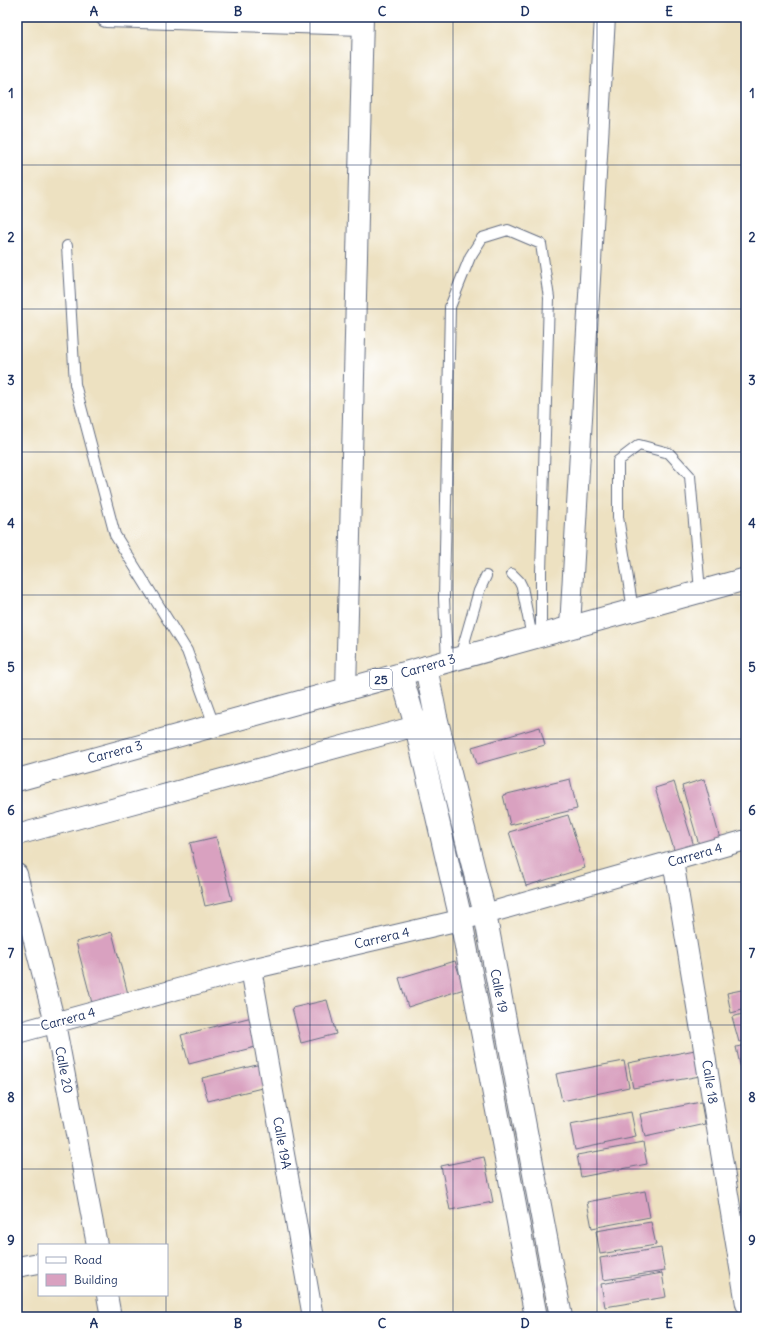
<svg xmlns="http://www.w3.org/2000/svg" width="763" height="1334" viewBox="0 0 763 1334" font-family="Delius,sans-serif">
  <rect width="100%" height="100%" fill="#fff"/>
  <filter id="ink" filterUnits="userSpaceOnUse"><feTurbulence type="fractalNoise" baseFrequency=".025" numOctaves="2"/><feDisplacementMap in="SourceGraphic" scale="8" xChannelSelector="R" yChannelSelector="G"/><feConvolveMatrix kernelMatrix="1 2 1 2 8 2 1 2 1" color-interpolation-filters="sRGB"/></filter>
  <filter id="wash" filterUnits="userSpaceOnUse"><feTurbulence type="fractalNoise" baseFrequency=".012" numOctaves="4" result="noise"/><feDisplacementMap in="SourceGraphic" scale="16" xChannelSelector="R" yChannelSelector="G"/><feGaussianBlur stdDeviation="0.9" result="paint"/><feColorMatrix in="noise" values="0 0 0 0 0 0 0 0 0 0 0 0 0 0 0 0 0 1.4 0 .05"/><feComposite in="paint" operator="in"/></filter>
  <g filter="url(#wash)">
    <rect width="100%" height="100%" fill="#ede1c1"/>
    <g id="blocks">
      <!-- building -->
      <path fill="#d9a1c0" d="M540,727L545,745L477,764L472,747Z
        M570,779L577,809L510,825L503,795Z
        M704,779L720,839L699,845L682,786Z
        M674,782L694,846L675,853L655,788Z
        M568,815L585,868L526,886L509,832Z
        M216,837L232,900L205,906L190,843Z
        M112,932L128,994L92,1003L76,942Z
        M455,961L464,989L408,1007L399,978Z
        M746,989V1009L731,1013L727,993Z
        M327,1000L336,1034L301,1043L292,1008Z
        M746,1013V1040L739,1042L732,1017Z
        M252,1017L259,1046L189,1064L181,1035Z
        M746,1045V1068L741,1069L736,1047Z
        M695,1050L700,1076L633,1088L628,1063Z
        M624,1061L629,1087L562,1101L556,1074Z
        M261,1064L266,1087L208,1101L202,1078Z
        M701,1102L705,1124L645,1137L640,1114Z
        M631,1112L636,1137L575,1150L570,1124Z
        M643,1143L647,1164L581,1177L577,1155Z
        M484,1157L493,1202L450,1210L441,1166Z
        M645,1191L650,1217L592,1228L587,1202Z
        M651,1222L656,1245L600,1254L596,1231Z
        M661,1248L665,1271L603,1280L600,1258Z
        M662,1273L666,1297L605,1307L601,1284Z"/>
    </g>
  </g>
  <g filter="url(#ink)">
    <use href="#blocks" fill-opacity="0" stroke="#646d81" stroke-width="1"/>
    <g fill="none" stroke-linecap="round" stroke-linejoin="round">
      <!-- lane casing -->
      <g stroke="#646d81" stroke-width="12">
        <path id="lane" d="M67,246L75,384L115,535L187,651L214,725
          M512,574L519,581L522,587L532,637
          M633,610L618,517V461L639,445L669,453L690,476L700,591
          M460,657L479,591L486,576
          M447,661L444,598L450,307L470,257L482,238L508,230L541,244L549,298L541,572V635"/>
      </g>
      <!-- street casing -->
      <g stroke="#646d81" stroke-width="22">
        <path id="street" d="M106,17L362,25
          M570,627L605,17
          M346,689L349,575L363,17
          M17,835L416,726L431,719
          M673,861L746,1304
          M17,874L55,1023L97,1245
          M251,969L313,1317
          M17,1033L251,969L485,914L746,840
          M17,1267L39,1263
          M107,1295L111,1317"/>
      </g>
      <!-- secondary casing -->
      <g stroke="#646d81" stroke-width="24">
        <path id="secondary" d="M426,667L436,717L485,914L561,1317
          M401,674L416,726L461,920L536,1317"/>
      </g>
      <!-- highway casing -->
      <g stroke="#646d81" stroke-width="24">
        <path id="highway" d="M17,780L746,579"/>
      </g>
      <!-- lane -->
      <use href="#lane" stroke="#fff" stroke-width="10"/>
      <!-- street -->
      <use href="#street" stroke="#fff" stroke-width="20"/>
      <!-- secondary -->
      <use href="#secondary" stroke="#fff" stroke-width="22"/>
      <!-- highway -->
      <use href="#highway" stroke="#fff" stroke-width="22"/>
    </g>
  </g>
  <!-- grid -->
  <path fill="none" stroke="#1b2f5e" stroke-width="1" stroke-opacity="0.55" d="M166,17V1245M310,17V1317M453,17V1317M597,17V1317M17,165H746M17,309H746M17,452H746M17,595H746M17,739H746M17,882H746M17,1025H746M17,1169H746M166,1295V1317"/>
  <g text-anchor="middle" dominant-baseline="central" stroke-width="3" stroke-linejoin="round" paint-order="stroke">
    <!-- shield labels -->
    <rect fill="#fff" stroke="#5f6d8e" stroke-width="1" x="370" y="669" width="22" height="20" rx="3"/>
    <g font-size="12" font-weight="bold" fill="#1b2f5e">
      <text x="381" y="679">25</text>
    </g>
    <!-- street labels -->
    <g font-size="13" fill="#1b2f5e" stroke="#fff">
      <text transform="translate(428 666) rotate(-16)">Carrera 3</text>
      <text transform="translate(115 752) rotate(-15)">Carrera 3</text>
      <text transform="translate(695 855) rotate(-16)">Carrera 4</text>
      <text transform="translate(382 938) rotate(-13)">Carrera 4</text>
      <text transform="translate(499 991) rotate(79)">Calle 19</text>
      <text transform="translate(68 1019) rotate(-15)">Carrera 4</text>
      <text transform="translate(64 1070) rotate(79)">Calle 20</text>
      <text transform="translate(710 1082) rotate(81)">Calle 18</text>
      <text transform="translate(282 1143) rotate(80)">Calle 19A</text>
    </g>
  </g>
  <!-- margin -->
  <rect width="763" height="1334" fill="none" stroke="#fff" stroke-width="44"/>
  <!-- legend -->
  <rect x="38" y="1244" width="130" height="52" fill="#ffffff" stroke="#a4acbf"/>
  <rect x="46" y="1257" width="20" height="6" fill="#ffffff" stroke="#a4acbf"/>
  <text x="74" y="1264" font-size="12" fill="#1b2f5e">Road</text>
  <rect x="46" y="1274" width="20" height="12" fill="#d9a1c0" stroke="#a4acbf"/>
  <text x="74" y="1284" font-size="12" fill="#1b2f5e">Building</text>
  <rect x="22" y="22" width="719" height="1290" fill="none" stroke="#1b2f5e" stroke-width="1.5"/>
  <g font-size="13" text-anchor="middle" font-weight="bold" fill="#1b2f5e">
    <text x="94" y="16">A</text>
    <text x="238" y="16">B</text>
    <text x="382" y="16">C</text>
    <text x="525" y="16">D</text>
    <text x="669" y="16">E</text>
    <text x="11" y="98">1</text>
    <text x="752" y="98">1</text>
    <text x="11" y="242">2</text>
    <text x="752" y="242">2</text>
    <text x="11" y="385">3</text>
    <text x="752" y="385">3</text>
    <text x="11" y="528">4</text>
    <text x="752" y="528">4</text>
    <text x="11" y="672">5</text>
    <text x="752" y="672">5</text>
    <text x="11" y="815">6</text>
    <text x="752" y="815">6</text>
    <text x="11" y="958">7</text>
    <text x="752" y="958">7</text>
    <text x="11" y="1102">8</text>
    <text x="752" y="1102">8</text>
    <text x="11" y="1245">9</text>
    <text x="752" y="1245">9</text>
    <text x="94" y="1328">A</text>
    <text x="238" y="1328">B</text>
    <text x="382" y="1328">C</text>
    <text x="525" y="1328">D</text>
    <text x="669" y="1328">E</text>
  </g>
</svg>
